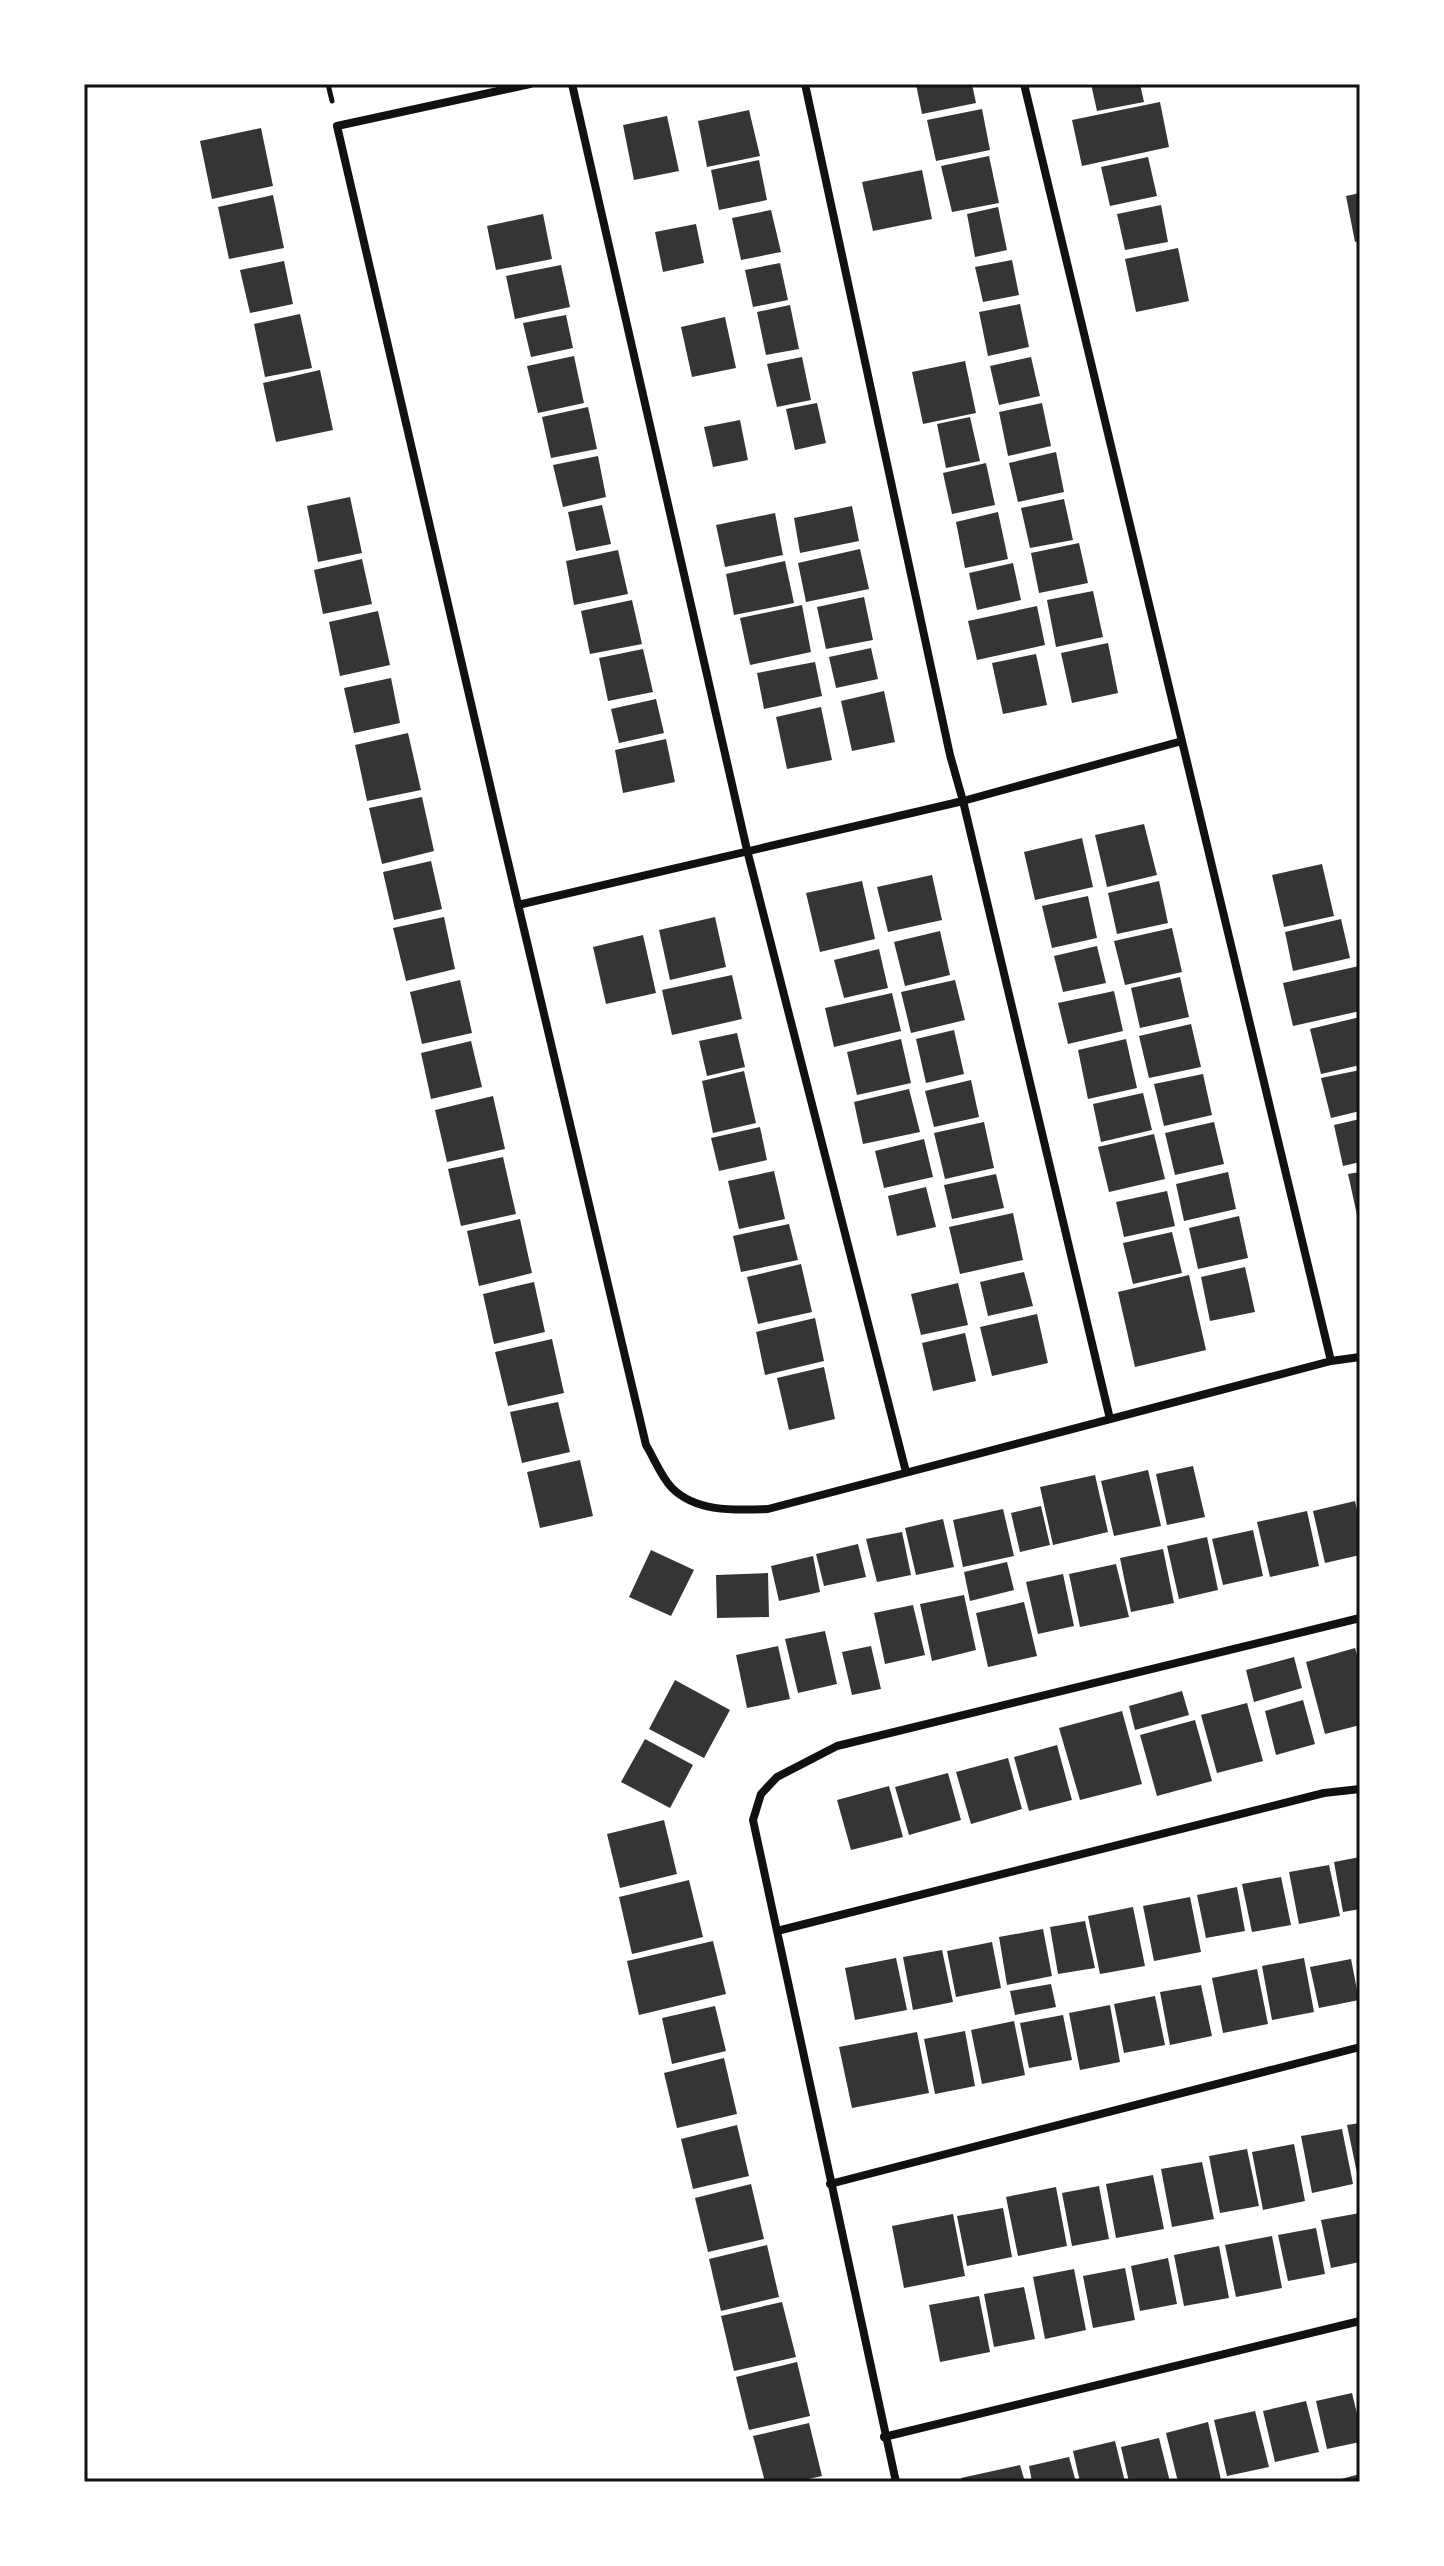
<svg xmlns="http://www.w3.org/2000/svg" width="1444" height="2566" viewBox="0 0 1444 2566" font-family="'PT Sans Narrow',sans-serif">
  <rect width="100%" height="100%" fill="#fff"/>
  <!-- building -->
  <path fill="#353535" d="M916,84H972L976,103L922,114Z
    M1091,84H1140L1144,102L1097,111Z
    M1160,102L1169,147L1082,166L1072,120Z
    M982,109L990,150L936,161L927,120Z
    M749,110L760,156L707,167L698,121Z
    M667,116L679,171L634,180L623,125Z
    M261,128L273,186L212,199L200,141Z
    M989,156L999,203L952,212L941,166Z
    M1148,157L1157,196L1110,206L1101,167Z
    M759,160L767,200L719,210L711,170Z
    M922,170L932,219L873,231L862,182Z
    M1360,193V241L1355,242L1346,196Z
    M273,195L284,248L229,259L218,207Z
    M1161,205L1168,242L1125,250L1117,214Z
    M998,207L1007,250L975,257L967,214Z
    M771,210L781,252L741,260L732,218Z
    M543,214L552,259L496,270L487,226Z
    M696,224L704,263L663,272L655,232Z
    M1178,248L1189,301L1136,312L1125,259Z
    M1012,260L1019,295L983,302L975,267Z
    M284,261L293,304L250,313L240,270Z
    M780,263L788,300L753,307L745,270Z
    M561,265L570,307L515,319L506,276Z
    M1020,304L1029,347L988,356L979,312Z
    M790,305L799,349L766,355L757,312Z
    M300,314L312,368L265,377L254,324Z
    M566,315L573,348L531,357L523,323Z
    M725,317L736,368L692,377L681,327Z
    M574,356L584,403L538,413L527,366Z
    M802,357L811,400L777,407L767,364Z
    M1031,357L1040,396L999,405L990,366Z
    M965,361L976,413L923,424L912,372Z
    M320,370L333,430L276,442L263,383Z
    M817,403L826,443L795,450L786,409Z
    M1042,403L1051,446L1008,456L999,412Z
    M588,407L597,449L551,458L542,417Z
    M970,417L980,461L946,468L937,424Z
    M740,420L748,460L713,467L704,427Z
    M1056,452L1064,492L1018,502L1009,463Z
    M598,456L606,497L563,507L553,465Z
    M986,463L995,505L952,514L943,473Z
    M350,497L362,553L318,562L307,506Z
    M1064,499L1073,540L1030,548L1021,508Z
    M602,505L611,544L576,551L568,512Z
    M852,506L859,541L800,553L794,518Z
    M998,512L1008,559L965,568L956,522Z
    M775,513L783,555L725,567L716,525Z
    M1079,543L1088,583L1039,593L1031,553Z
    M860,549L869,589L806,602L798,563Z
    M618,550L628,594L574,605L566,561Z
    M362,559L372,604L323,614L314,570Z
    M785,561L794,603L734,615L726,574Z
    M1013,563L1021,600L977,610L969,573Z
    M1093,591L1103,637L1056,647L1047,600Z
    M864,597L873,640L826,649L817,607Z
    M632,600L642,644L590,654L581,611Z
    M802,605L811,652L750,665L740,618Z
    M1037,606L1045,645L977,660L968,621Z
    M378,611L390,665L340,676L329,622Z
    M1108,643L1118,693L1072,703L1061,653Z
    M871,648L878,679L836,688L829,657Z
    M643,649L653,692L608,701L599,658Z
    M1036,654L1047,705L1003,714L992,663Z
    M815,662L822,696L764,709L757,673Z
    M391,678L400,723L354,733L344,688Z
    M884,691L895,742L852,751L841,701Z
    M656,699L664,733L619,743L611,709Z
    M821,707L832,760L787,769L776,717Z
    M408,733L421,790L367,801L355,745Z
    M666,739L675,782L623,793L615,750Z
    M422,797L434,851L382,864L369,808Z
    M1144,824L1157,875L1107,887L1095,835Z
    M1082,838L1093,887L1035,900L1024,852Z
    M431,861L442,909L394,920L383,872Z
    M1322,864L1334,916L1284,927L1272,875Z
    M932,875L942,920L888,932L877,887Z
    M862,881L875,939L820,952L806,893Z
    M1159,881L1168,923L1117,934L1108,893Z
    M1088,896L1097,938L1052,948L1042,906Z
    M444,917L455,969L406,981L393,928Z
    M715,917L726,967L670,980L659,930Z
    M1341,919L1350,958L1293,971L1285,932Z
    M1172,928L1182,972L1125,985L1114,941Z
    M940,931L950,975L905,986L894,942Z
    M643,935L656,993L606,1004L593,947Z
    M1097,946L1106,983L1063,992L1054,956Z
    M879,949L888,988L844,998L834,960Z
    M1359,966L1360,1011L1293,1026L1283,983Z
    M732,975L742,1019L672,1035L662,990Z
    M1180,977L1189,1017L1140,1028L1131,988Z
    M460,980L472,1033L422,1044L410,992Z
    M955,980L965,1020L911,1033L901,992Z
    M1114,991L1123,1031L1068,1044L1058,1003Z
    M892,993L901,1031L834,1047L825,1008Z
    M1360,1017V1065L1321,1074L1310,1029Z
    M1191,1024L1201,1067L1149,1078L1139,1036Z
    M954,1030L964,1074L926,1083L916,1039Z
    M737,1033L745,1067L707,1076L699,1041Z
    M901,1039L911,1083L857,1095L847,1052Z
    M1126,1039L1137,1088L1088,1099L1078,1050Z
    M471,1041L482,1087L431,1099L421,1053Z
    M1360,1070V1111L1331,1118L1321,1078Z
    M744,1071L756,1123L713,1133L702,1081Z
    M1203,1074L1212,1115L1164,1126L1154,1084Z
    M971,1080L979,1117L934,1127L925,1091Z
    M909,1089L920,1132L863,1144L854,1102Z
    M1143,1093L1152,1130L1101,1142L1093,1104Z
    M493,1096L505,1149L447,1162L435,1110Z
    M1360,1119V1162L1343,1166L1334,1125Z
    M984,1122L994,1168L945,1179L934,1133Z
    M1214,1122L1224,1164L1175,1175L1165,1133Z
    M760,1127L767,1160L719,1171L711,1138Z
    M1154,1134L1165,1179L1109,1192L1098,1147Z
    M924,1139L933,1177L884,1188L875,1151Z
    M503,1157L516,1214L461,1226L448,1169Z
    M774,1171L785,1219L739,1229L728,1181Z
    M1228,1172L1236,1209L1184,1221L1176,1184Z
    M1360,1172V1224H1359L1348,1174Z
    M996,1174L1004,1208L952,1219L944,1185Z
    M926,1187L936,1227L897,1236L888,1196Z
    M1167,1191L1175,1226L1124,1237L1116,1202Z
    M1013,1213L1023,1260L960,1274L949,1227Z
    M1239,1216L1248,1258L1198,1269L1189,1228Z
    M520,1219L532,1273L479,1286L467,1231Z
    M789,1224L798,1260L741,1272L733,1236Z
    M1172,1232L1182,1273L1133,1284L1123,1243Z
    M801,1264L812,1312L758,1324L747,1277Z
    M1245,1267L1255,1312L1210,1321L1201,1277Z
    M1024,1272L1033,1306L988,1316L980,1282Z
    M1189,1275L1206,1350L1135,1367L1118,1292Z
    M534,1282L545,1332L494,1344L483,1294Z
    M958,1283L968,1325L921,1335L911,1294Z
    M1037,1314L1048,1363L992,1376L980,1327Z
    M815,1318L824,1361L765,1375L756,1332Z
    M965,1333L976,1381L933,1391L922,1343Z
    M552,1339L564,1393L508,1406L495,1352Z
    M824,1367L835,1419L789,1430L777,1378Z
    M558,1402L570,1452L522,1463L510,1412Z
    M580,1460L593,1516L540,1528L527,1472Z
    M1193,1466L1205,1517L1167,1525L1156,1474Z
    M1148,1470L1161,1526L1114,1536L1101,1481Z
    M1095,1475L1108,1532L1053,1545L1040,1487Z
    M1355,1501L1360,1524V1555L1325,1563L1313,1511Z
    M1041,1506L1050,1545L1020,1552L1011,1513Z
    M1003,1509L1014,1556L963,1567L953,1520Z
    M1307,1511L1319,1566L1270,1577L1257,1522Z
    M943,1519L954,1567L916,1575L905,1528Z
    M1253,1530L1263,1576L1223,1585L1212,1539Z
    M902,1532L911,1575L877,1582L866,1539Z
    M1207,1537L1218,1590L1179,1599L1167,1546Z
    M858,1544L866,1577L824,1586L816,1554Z
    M1163,1549L1174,1603L1131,1612L1120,1558Z
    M651,1550L694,1570L671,1616L629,1597Z
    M813,1556L820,1592L779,1601L771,1566Z
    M1007,1562L1014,1590L970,1601L964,1572Z
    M1116,1564L1129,1617L1080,1627L1069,1574Z
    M768,1573L769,1617L717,1618L716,1575Z
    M1063,1574L1074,1626L1038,1634L1026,1582Z
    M964,1595L976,1650L932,1661L920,1604Z
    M1024,1602L1037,1656L988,1667L976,1613Z
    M913,1605L925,1655L885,1664L874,1613Z
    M825,1631L837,1684L798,1693L785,1639Z
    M778,1646L790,1699L747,1708L736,1655Z
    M871,1646L881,1689L852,1695L842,1652Z
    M1355,1648L1360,1665V1725L1325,1734L1306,1662Z
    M1294,1657L1302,1688L1254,1702L1246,1670Z
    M675,1680L730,1710L704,1758L649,1729Z
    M1182,1691L1189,1715L1135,1730L1129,1706Z
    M1303,1700L1315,1744L1276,1755L1265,1711Z
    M1247,1703L1263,1761L1217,1773L1201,1715Z
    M1122,1711L1142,1784L1080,1800L1059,1728Z
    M1195,1720L1212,1781L1157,1796L1140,1735Z
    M645,1739L693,1765L670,1808L621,1782Z
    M1057,1745L1072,1800L1029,1811L1014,1757Z
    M1008,1758L1022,1809L971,1824L956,1772Z
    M948,1773L961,1820L909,1835L895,1787Z
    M889,1786L903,1837L851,1850L837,1800Z
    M664,1820L677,1874L620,1888L607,1834Z
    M1360,1857V1909L1343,1912L1334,1862Z
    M1329,1865L1340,1916L1299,1924L1289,1872Z
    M1281,1877L1291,1925L1252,1932L1242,1884Z
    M689,1880L703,1937L632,1954L619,1897Z
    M1237,1887L1245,1931L1206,1938L1197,1895Z
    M1190,1897L1201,1952L1154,1961L1143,1906Z
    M1133,1907L1145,1966L1100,1974L1088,1916Z
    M1085,1921L1095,1968L1058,1974L1050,1927Z
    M1043,1929L1052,1976L1007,1985L999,1937Z
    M713,1941L726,1994L639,2015L627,1961Z
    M992,1942L1001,1988L956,1997L947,1951Z
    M942,1950L953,2002L913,2010L903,1957Z
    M896,1958L907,2010L855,2020L845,1968Z
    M1304,1958L1314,2012L1272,2020L1262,1966Z
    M1351,1959L1359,2000L1319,2008L1310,1967Z
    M1257,1969L1268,2024L1223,2033L1212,1978Z
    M1051,1984L1056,2007L1015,2015L1010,1991Z
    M1201,1985L1212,2036L1170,2045L1160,1992Z
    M1155,1996L1165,2045L1124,2053L1114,2004Z
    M1110,2005L1120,2062L1080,2070L1069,2013Z
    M715,2006L726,2051L672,2064L662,2018Z
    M1063,2015L1072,2060L1029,2068L1020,2023Z
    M1014,2021L1025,2075L982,2084L971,2030Z
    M965,2031L975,2086L935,2094L924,2039Z
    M917,2032L929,2093L852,2108L839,2047Z
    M724,2058L737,2114L677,2128L664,2073Z
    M1360,2123V2172L1357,2173L1347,2125Z
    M737,2125L749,2176L693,2189L681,2139Z
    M1342,2129L1353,2184L1312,2193L1301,2136Z
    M1294,2144L1305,2201L1263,2210L1252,2152Z
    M1247,2149L1259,2206L1220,2213L1209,2156Z
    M1202,2162L1214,2219L1172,2227L1161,2169Z
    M1153,2175L1164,2229L1116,2238L1106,2184Z
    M751,2184L764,2239L708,2252L695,2198Z
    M1099,2186L1109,2239L1072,2246L1062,2193Z
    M1056,2187L1067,2246L1018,2256L1006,2197Z
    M1003,2208L1012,2257L967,2266L957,2216Z
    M1360,2213V2262L1331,2268L1321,2220Z
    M953,2214L965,2276L904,2288L892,2226Z
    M1316,2228L1325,2274L1288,2281L1278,2235Z
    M1272,2236L1282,2288L1236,2297L1225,2245Z
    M767,2245L779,2297L721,2311L709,2259Z
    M1219,2246L1229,2298L1184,2306L1174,2255Z
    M1168,2258L1177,2304L1140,2311L1131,2266Z
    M1125,2268L1135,2320L1093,2328L1083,2276Z
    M1074,2269L1086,2330L1045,2339L1033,2277Z
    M1024,2287L1035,2339L994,2347L984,2294Z
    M979,2296L990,2352L940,2362L929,2305Z
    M782,2302L796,2357L734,2371L721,2316Z
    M797,2362L810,2416L749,2430L736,2377Z
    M1352,2393L1360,2426V2442L1327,2449L1316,2401Z
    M1306,2401L1319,2452L1275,2462L1263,2411Z
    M1255,2411L1269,2467L1227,2476L1214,2420Z
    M1208,2422L1221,2480L1178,2482L1166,2433Z
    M809,2423L822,2476L795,2482H765L753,2436Z
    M1159,2438L1170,2482H1129L1121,2447Z
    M1115,2441L1125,2482H1080L1073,2451Z
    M1069,2457L1076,2482H1032L1029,2466Z
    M1020,2465L1025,2482H962L961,2478Z
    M1360,2474V2482H1334V2481Z"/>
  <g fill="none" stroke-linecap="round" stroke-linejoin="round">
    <!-- path -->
    <path stroke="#111" stroke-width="5" d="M328,84L332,101"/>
    <!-- minor -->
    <path stroke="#111" stroke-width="8" d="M530,84L337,126L500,828L646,1445C654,1458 661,1477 672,1488C697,1513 737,1510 768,1509L1331,1361L1360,1357
      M572,84L747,850L906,1472
      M805,84L950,755L963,801L1110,1419
      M1024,84L1331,1361
      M518,905L963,801L1182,741
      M777,1931L1324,1793L1360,1789
      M830,2184L1360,2047
      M884,2437L1360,2321
      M896,2482L753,1820L761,1794L777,1777L837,1746L1360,1618"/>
  </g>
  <!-- border -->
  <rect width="1444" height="2566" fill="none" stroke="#ffffff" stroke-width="172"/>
  <rect x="86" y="86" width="1272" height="2394" fill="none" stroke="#111" stroke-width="3"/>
</svg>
